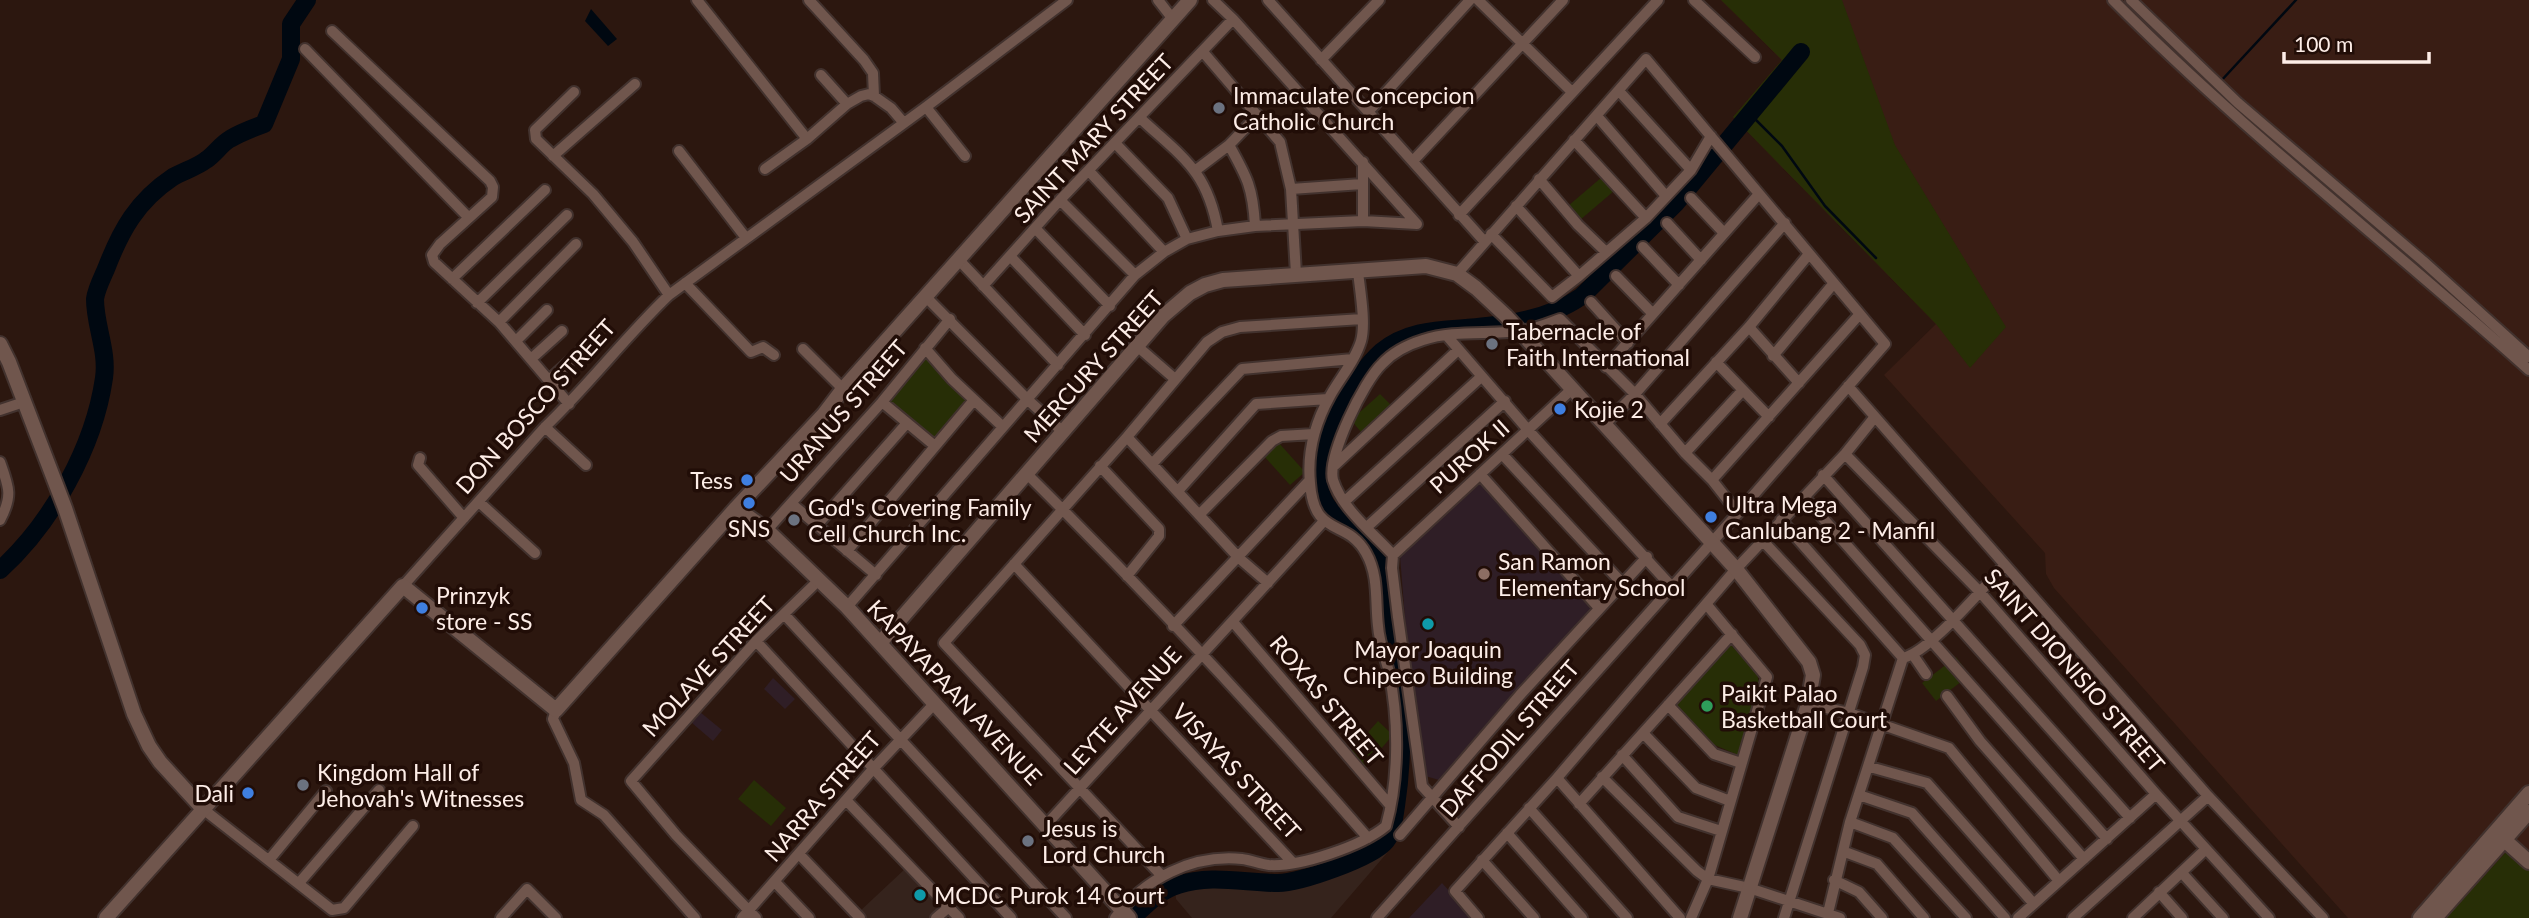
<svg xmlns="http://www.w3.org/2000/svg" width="2529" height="918" viewBox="0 0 2529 918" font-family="Lato,sans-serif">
  <rect width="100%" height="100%" fill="#2c170f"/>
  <!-- commercial -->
  <path fill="#35231c" d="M1382,848L1387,853L1331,918H1192L1176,899L1175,889L1201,884L1243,883L1278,888L1294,886L1338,871Z
    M906,868L943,907L931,918H865L859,912Z"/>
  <!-- built -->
  <path fill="#391d14" d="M1721,0H2529V918H2348L2054,588L2046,574L2045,553L1884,375L1936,324L1733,117L1782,60Z"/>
  <!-- education -->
  <path fill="#2f1e26" d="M1481,480L1595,606L1439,780L1422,775L1415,694L1408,656L1400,556Z
    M773,678L795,699L785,709L764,689Z
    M700,712L722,730L713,741L692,723Z
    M1442,883L1474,918H1409Z"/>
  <!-- green -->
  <path fill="#272e06" d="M1721,0H1842L1895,145L2006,327L1970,368L1936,324L1733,117L1782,60Z
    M1602,177L1614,191L1580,220L1568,206Z
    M926,354L968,403L931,441L886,400Z
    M1380,394L1391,405L1361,432L1351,420Z
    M1278,442L1305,472L1290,485L1263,455Z
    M1730,644L1757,673L1759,683L1738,755L1710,743L1674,703Z
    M1956,657L1970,675L1936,701L1922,683Z
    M1378,721L1393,735L1366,766L1350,753Z
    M754,780L786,808L771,826L738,799Z
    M2506,852L2529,871V918H2446Z"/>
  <!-- forest -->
  <path fill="#4a550c" d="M1379,843L1382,848L1338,871L1286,887L1243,883L1201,884L1175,889L1162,895L1138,918L1132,913C1169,879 1190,872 1240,874C1253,874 1264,880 1277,878C1313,874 1347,859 1379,843Z"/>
  <!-- water -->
  <path fill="#000811" d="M591,9L617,39L608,46L585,21Z"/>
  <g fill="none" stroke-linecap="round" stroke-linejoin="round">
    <!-- stream -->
    <path stroke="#000811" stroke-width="2.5" d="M2220,82L2296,0
      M1750,114L1782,146L1825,206L1876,258"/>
    <!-- river -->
    <path stroke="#000811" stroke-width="18" d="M0,570C52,523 94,447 104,378C108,351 95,326 95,299C96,290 102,278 106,269C121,230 137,201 173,177C184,171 197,167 206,160C215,154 221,144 230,139C240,133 253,128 264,124L291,59V24L307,0
      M1132,918C1146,905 1160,890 1178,885C1211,874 1245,883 1278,883C1300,883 1372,858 1386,841C1393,832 1394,818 1396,806C1403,760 1403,711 1394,664C1393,654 1389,644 1387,633C1384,611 1389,586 1380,565C1368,537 1343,530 1328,507C1321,498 1317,483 1318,472C1322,438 1355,375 1381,352C1412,326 1451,331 1487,326C1519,323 1555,315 1582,296L1676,203L1801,52"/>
    <!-- minor casing -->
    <g stroke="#42322e" stroke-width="14">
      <path id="minor" d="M697,0L807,139
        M809,0L864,60L873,73L874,96
        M1158,0L1172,18
        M1213,0L1233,19L1417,224
        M1268,0L1484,241
        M1478,0L1572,92
        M1694,0L1755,57
        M2113,0C2244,132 2391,246 2529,370
        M2131,0L2238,103L2423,261L2529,357
        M332,31L490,181L493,187L492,197L440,244L432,255L434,262L499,322L569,404
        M305,49L468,217
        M1203,52L1280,142L1291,189L1296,274
        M1321,60L1379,0
        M821,75L847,104
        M1619,91L1691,170
        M574,92L535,130L536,139L593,194L633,242L669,295
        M926,107L965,156
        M1368,112L1470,0
        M1597,116L1666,196
        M1140,118C1183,158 1207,170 1218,231
        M1574,140L1646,218
        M1115,143L1168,198L1187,239
        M1229,145C1247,177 1253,188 1255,226
        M679,151L746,238
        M553,156L635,84
        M1413,161L1563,0
        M1363,162V221
        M765,169L807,139L847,104L861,96L869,94L874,96L891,108L903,122
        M1196,170L1229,145L1258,115
        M1089,171L1164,252
        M1539,179L1578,225L1606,252
        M1291,189L1362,184
        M1691,198L1724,233
        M1060,200L1135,275
        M1516,206L1579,276
        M1459,215L1658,0
        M1667,223L1701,260
        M1036,229L1110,306
        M1491,234L1552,297L1579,276L1646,218L1691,170L1711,136
        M1643,247L1679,285
        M1010,256L1085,335
        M959,260L1058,365
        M1616,276L1653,314
        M452,279L545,190
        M685,283L751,352L763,347L774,355
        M983,286L1060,200L1233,19
        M926,297L1028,400L1062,431
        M1591,302L1628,343
        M477,303L567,215
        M499,322L576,244
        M1749,327L1799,383
        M1447,336L1529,431L1671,586
        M516,341L547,310
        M1137,346L1175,379
        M925,348L952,379L1003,427
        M803,349L843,389
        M1773,356L1834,283
        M531,359L562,331
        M1716,362L1769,417
        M1606,367L1759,194
        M549,380L580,352
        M1848,386L2208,796L2323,918
        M882,402L935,446
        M0,410L24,402
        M1605,424L1635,394L1785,223
        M1660,424L1749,327L1809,254
        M545,427L586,465
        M1127,437L1239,558L1268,583
        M1685,453L1743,390
        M1502,454L1622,583
        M1845,454L1979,591L2156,794L2269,918
        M420,458L418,465L464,518
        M0,462C9,487 13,496 0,520
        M1153,463L1242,369L1353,359
        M1335,465L1458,350
        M1100,466L1159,529V536L1127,576
        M1480,474L1599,608
        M1028,475C1145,591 1259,713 1368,838
        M1823,475L2130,818
        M1712,480L1859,315
        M1178,491L1256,404L1328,399
        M1805,498L2107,839
        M479,502L535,553
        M1344,502L1481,377
        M792,504L876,575
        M1199,515L1272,441L1281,436L1314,434
        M1781,520L1903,658
        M817,525L907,423
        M1367,527L1505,401
        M767,530L882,402L950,319
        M1763,541L1860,645L1865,655L1863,667L1784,918
        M847,551L974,400
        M1393,555L1572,389
        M1014,564L1293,863
        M403,586L545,427C589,385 625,337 669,295L926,107L1067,0
        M847,607L1135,275L1164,252L1187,239L1218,231L1255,226L1363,221L1417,224
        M784,614L1066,918
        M1233,622L1389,804
        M1173,626L1309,481
        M756,641L1011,918
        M1913,655L1926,674
        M1903,658C1931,651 1982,588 2005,565
        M1947,696L1980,741L2084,859
        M1808,704L1849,713L1949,748L2059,881
        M1668,705L1714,754L1741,763
        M556,710L553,719L574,763L581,800L604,815L695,918
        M1643,733L1696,788L1730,801
        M1622,755L1678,817L1721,831
        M1870,767L1927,783L2033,903
        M1602,777L1697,871L1708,879L1749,888L1840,918
        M1557,778L1680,918
        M1859,795L1912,813L2005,918
        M846,800L959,918
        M1579,804L1732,634
        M1529,808L1627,918
        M203,809L332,910L344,908L413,826
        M1850,822L1893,838L1966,918
        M1046,825L1324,521
        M1459,827L1422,786L1398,617L1392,568L1393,555C1373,533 1342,509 1333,480C1327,456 1364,381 1382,364C1393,352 1407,345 1423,340C1453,330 1488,335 1519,331C1533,330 1546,324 1560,319L1635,394L1685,453L1712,480L1738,513
        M1507,833L1582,918
        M1400,835L1520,695L1647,557
        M1845,852L1877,864L1924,918
        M799,854L860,918
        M269,860L326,791
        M1482,860L1534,918
        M2182,873L2223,918
        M1161,875L944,643L1127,437L1207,342L1222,332L1240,327L1362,319
        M1834,880L1859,892L1882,918
        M775,882L809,918
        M299,883L379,790
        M2159,892L2182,918
        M1828,913L1850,822L1903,658
        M501,918L527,889L556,918
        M742,918L873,769L935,703
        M756,918L676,835L631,781L756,641L818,581
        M936,918L949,907
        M1115,918C1144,879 1192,854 1242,859C1251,860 1260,864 1269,865C1300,867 1362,846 1386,826C1399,779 1399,720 1389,672C1385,657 1379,642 1378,626C1375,601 1379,576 1366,553C1347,518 1314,539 1310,483C1307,453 1315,423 1330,396C1340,378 1355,361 1361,341C1366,324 1360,290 1358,272
        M1377,918L1738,513L1885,344L1646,59L1457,274
        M1478,918L1455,891L1557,778L1736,569L1845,454L1874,418
        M1691,918L1708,879L1767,677L1707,605
        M2018,918L2156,794
        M2073,918L2208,796
        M2133,918L2206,849"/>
    </g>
    <!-- tertiary casing -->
    <g stroke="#42322e" stroke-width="18">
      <path id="tertiary" d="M0,344L9,362L65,508L134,714L149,746L160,762L203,809
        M736,508L767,530L847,607L1129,918
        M880,643L1163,316L1190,293L1205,285L1223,280L1426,266L1457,274L1476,288L1506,316L1736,569L1809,662L1813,675L1808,704L1740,918
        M2499,835L2529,862
        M106,918L403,586L556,710L736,508L824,414L843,389L1190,0
        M2420,918L2529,793
        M2435,918L2529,812"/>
    </g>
    <!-- minor -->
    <use href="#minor" stroke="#70564d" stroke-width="10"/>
    <!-- tertiary -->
    <use href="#tertiary" stroke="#70564d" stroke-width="14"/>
  </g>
  <!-- markers -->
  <g fill="#6b7280" stroke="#210d07" stroke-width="2.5">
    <circle cx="1219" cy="108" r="7"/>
    <circle cx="1492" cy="344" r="7"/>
    <circle cx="794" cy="520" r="7"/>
    <circle cx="303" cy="785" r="7"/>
    <circle cx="1028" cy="841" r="7"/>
  </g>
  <g fill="#3f7fe0" stroke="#210d07" stroke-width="2.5">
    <circle cx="1560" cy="409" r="7"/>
    <circle cx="747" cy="480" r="7"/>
    <circle cx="749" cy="503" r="7"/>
    <circle cx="1711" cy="517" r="7"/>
    <circle cx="422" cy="608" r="7"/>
    <circle cx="248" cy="793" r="7"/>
  </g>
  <circle fill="#8d6e63" stroke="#210d07" stroke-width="2.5" cx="1484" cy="574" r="7"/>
  <g fill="#0f9aa8" stroke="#210d07" stroke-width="2.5">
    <circle cx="1428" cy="624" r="7"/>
    <circle cx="920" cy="895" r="7"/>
  </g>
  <circle fill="#2e9e5b" stroke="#210d07" stroke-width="2.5" cx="1707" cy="706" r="7"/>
  <g text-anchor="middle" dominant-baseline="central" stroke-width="7" stroke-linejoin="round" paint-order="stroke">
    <!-- poi labels -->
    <g font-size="23" fill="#fdede7" stroke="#210d07" text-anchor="start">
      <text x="1233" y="95">Immaculate Concepcion<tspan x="1233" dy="26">Catholic Church</tspan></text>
      <text x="1506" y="331">Tabernacle of<tspan x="1506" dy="26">Faith International</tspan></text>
      <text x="1574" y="409">Kojie 2</text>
      <text x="733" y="480" text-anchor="end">Tess</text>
      <text x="1725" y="504">Ultra Mega<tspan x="1725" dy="26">Canlubang 2 - Manfil</tspan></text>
      <text x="808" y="507">God's Covering Family<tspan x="808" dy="26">Cell Church Inc.</tspan></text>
      <text x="749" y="528" text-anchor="middle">SNS</text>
      <text x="1498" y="561">San Ramon<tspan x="1498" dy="26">Elementary School</tspan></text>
      <text x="436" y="595">Prinzyk<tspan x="436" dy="26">store - SS</tspan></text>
      <text x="1428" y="649" text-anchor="middle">Mayor Joaquin<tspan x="1428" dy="26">Chipeco Building</tspan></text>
      <text x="1721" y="693">Paikit Palao<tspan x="1721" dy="26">Basketball Court</tspan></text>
      <text x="317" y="772">Kingdom Hall of<tspan x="317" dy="26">Jehovah's Witnesses</tspan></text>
      <text x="234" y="793" text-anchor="end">Dali</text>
      <text x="1042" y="828">Jesus is<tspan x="1042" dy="26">Lord Church</tspan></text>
      <text x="934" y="895">MCDC Purok 14 Court</text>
    </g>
    <!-- street labels -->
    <g font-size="23" fill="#fdede7" stroke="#210d07">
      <text transform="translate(1093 138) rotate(-47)">SAINT MARY STREET</text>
      <text transform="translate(1093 366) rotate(-48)">MERCURY STREET</text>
      <text transform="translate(535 406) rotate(-48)">DON BOSCO STREET</text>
      <text transform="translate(843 411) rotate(-49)">URANUS STREET</text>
      <text transform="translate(1469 456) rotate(-42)">PUROK II</text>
      <text transform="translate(708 666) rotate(-47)">MOLAVE STREET</text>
      <text transform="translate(2075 670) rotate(49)">SAINT DIONISIO STREET</text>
      <text transform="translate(955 692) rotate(47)">KAPAYAPAAN AVENUE</text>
      <text transform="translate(1327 700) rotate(50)">ROXAS STREET</text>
      <text transform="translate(1122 710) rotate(-48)">LEYTE AVENUE</text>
      <text transform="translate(1509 738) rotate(-49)">DAFFODIL STREET</text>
      <text transform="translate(1237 771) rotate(47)">VISAYAS STREET</text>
      <text transform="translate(822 796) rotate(-49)">NARRA STREET</text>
    </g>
  </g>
  <!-- scale -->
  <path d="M2284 52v10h145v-10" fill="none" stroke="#fdede7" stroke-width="3.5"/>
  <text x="2294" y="52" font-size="21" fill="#fdede7" stroke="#210d07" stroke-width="5" paint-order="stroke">100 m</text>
</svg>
